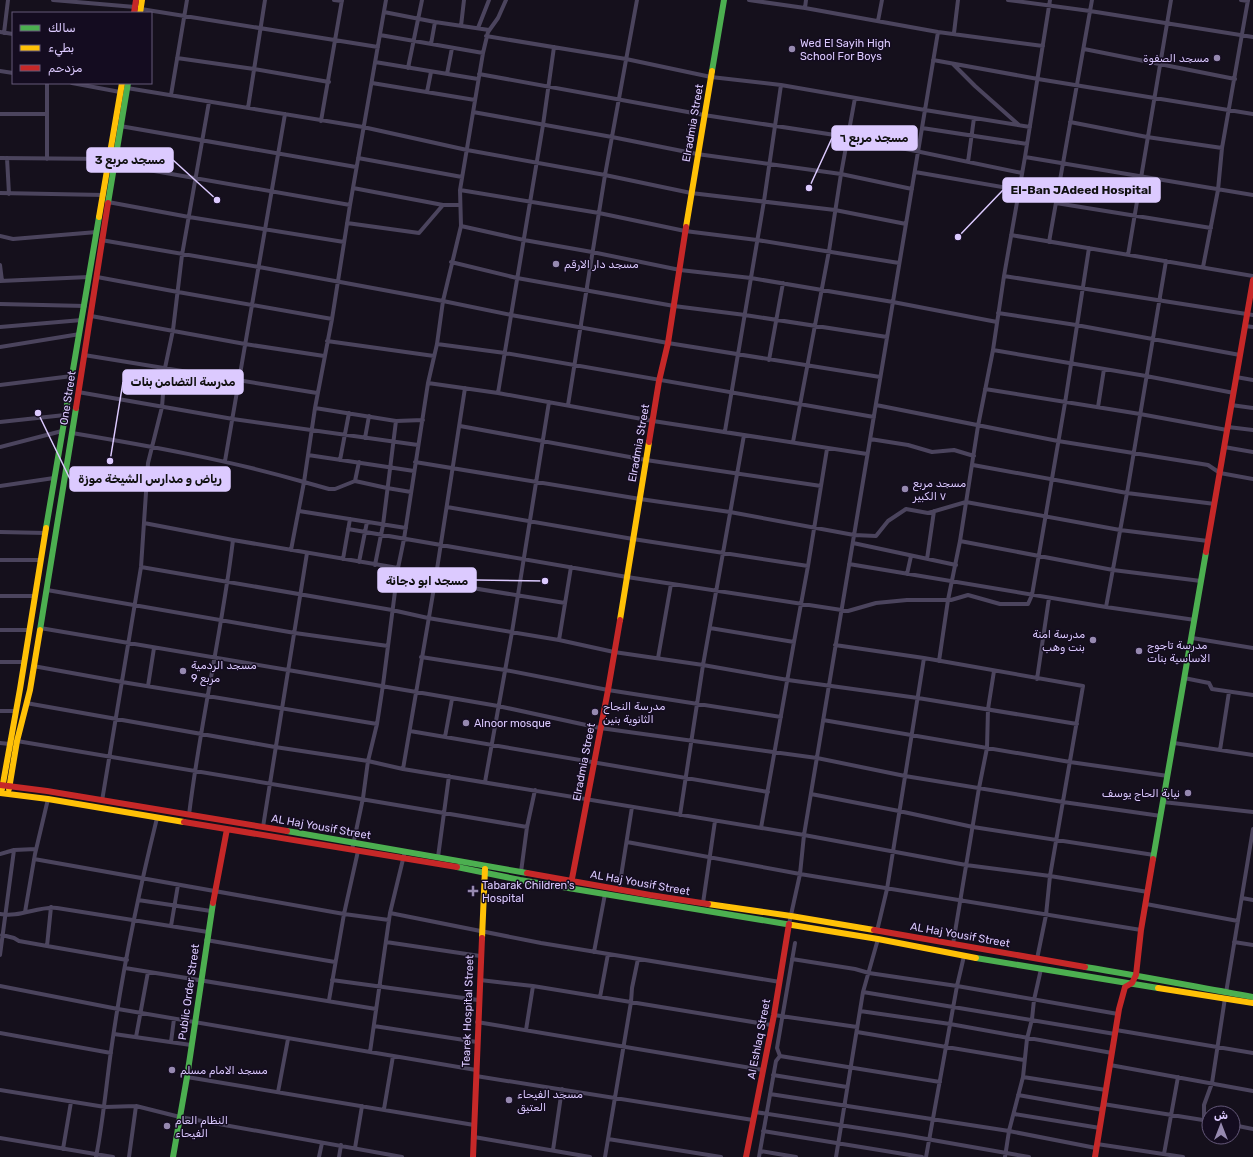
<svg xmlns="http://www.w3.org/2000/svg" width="1253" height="1157" viewBox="0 0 1253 1157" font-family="Rubik,Vazirmatn,sans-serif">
  <rect width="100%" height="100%" fill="#15101c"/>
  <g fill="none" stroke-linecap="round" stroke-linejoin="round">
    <!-- street -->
    <path stroke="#4b445d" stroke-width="4" d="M53,0L135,7
      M334,0L342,1
      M386,0L350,205L332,319L315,408L304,482L329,489H335L355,481L387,488L411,492
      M749,0L805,8L938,32L1043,46
      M1008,0L1090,11L1253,37
      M1241,0L1248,1
      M805,8L806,0
      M141,9L378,47
      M384,12L435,22L489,30
      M878,21L882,0
      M461,26L464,0
      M478,28L489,0
      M0,32L13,34
      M4,33L8,0
      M954,33L958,0
      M380,35L483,53
      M486,36L626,59L711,77L781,85L925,110L1030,127
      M431,44L435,22
      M1084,49L1235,79
      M177,58L254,69L329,82
      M933,60L1038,79L1253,114
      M375,62L478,79
      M953,64L975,86L1019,125
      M408,68L422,0
      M0,71L13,73
      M447,74L452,48
      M479,74L704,115L848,137L1022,173
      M47,83V159
      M72,83L120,92
      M372,83L475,100
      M127,88L363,127L467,150L605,175L691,193L835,210L906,224
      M427,92L431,72
      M171,95L187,0
      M248,108L265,0
      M473,112L612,137L697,154L841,174L912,189
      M0,114H47
      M321,121L342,0
      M1070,122L1147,137L1222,148
      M120,126L356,167
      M922,128L1027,144
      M1025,157L1253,195
      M0,158L110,159
      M7,158L9,194
      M358,158L462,177
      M968,162L974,118
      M114,164L350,205
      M915,172L1019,190
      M353,188L443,205H460
      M460,190L599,213L685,231L757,240L899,263
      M0,193L104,195
      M108,202L189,217L344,242
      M1056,203L1211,228
      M347,223L419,233L443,205
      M461,226L524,240L592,252L680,270L751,278L893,302L997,322
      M1011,235L1253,276
      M0,236L13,239L97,232
      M101,240L259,267L443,301L511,315L668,343L880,377
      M1049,242L1092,0
      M1128,255L1171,0
      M451,262L517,278L674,306L745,315L887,337
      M0,265L2,281
      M1203,267L1218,190L1222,148L1248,0
      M1004,276L1253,315
      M97,277L178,292L332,319
      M0,281L89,277
      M0,304L85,306
      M998,313L1076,325L1240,355
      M91,316L245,344L324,356
      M1245,326L1253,327
      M0,327L82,320
      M327,341L434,356
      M437,344L505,353L874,417
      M0,347L80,334
      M993,350L1146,376L1234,393
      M84,355L317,393
      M769,360L783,283
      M1236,377L1253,380
      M428,383L498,393L653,421L867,454
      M0,385L72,376
      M985,389L1140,414L1227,430
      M78,392L233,419L418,445
      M498,393L543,125L554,47
      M568,405L605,175L637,0
      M876,405L1058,441L1202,464L1208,465L1220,473L1253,479
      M1231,405L1253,408
      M1098,407L1104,369
      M315,408L396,421L423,420
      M0,422L65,415
      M460,426L646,460L821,486
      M1228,427L1253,430
      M725,431L764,201L781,85
      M72,433C150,446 228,460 304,482L291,550
      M365,438L369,416
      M870,439L908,445L932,452L954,450L974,456
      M793,442L829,251L841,174L855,98
      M0,447L62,431
      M1224,447L1253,452
      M308,455L414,471
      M340,460L349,413
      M225,461L285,114
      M415,462L640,499L730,512L854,535L876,536L888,521L906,509L928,513L966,502L1120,530L1208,541
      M973,465L1127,493L1215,504
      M355,481L359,462
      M0,486L54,478
      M447,507L633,539L808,566
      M299,511L406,528
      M144,523L233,540L398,568
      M348,529L627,577L848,611L876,603L907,600H951L968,595L1000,604H1028L1032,595L1065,403L1089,248
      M0,532L46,533
      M960,541L1113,570L1201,581
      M853,543L956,565
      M343,559L350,519
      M927,559L934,511
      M0,560H41
      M359,562L367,522
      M849,564L1106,607L1195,620
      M375,565L383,525L396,421
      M141,567L392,610L428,618L559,640L614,652L703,665L788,680L918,698L1077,724
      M907,574L911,556
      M435,582L565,603
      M47,590L295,633L388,646
      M0,596H35
      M1106,607L1127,493L1166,261
      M40,628L288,670L498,706L600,728L817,758L905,776L1063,802L1161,816
      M710,628L794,642
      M0,630H29
      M1192,638L1253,648
      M559,640L571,567
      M835,645L924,658L1083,686L1050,876L1046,915L1037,959
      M421,657L505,670L608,690L781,717
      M658,658L671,584
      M939,661L948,600L960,541L978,426L993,350L1004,276L1025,157L1050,0
      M0,662H24
      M33,666L122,682L377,724
      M1184,678L1209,683L1212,689L1253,695
      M1037,679L1049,598
      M148,686L154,648
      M26,703L275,747L368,761L403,769L804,835L966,865L1050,876L1148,892
      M0,711H16
      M823,720L1070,762L1168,776
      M410,731L768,792
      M445,737L452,699
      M17,741L527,827
      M0,743L10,744
      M1174,743L1253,755
      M1220,750L1229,692
      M403,769L435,582L465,388
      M485,782L512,632L549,402
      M811,794L899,811L973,827L1154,855
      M102,801L141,567L148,463L162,407L165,368L173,330L182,255L209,102
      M1163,802L1253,812
      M189,815C200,723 222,632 233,540
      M680,815L703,665L744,435
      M263,827L307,553
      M761,828L794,642L808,566L827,449
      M627,842L800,874L1141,930
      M352,850L363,798L368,761L377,724L383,685L398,568L404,539L428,383L437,344L443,301L461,226L460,190L483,53L488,32L498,18L506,0
      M0,854L14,850L36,849
      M438,857L449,776
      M34,859L344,914L389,920
      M521,872L527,827L535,790
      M619,889L632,807
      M1242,898L1253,900
      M138,900L211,911
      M703,903L715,821
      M1146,904L1238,921
      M51,907L47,946L127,960
      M25,912L35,854L48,799
      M390,913L541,943L780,982
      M0,914C19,918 38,906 57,908L208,932
      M789,924L800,874L804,835L938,32
      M171,926L178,885
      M877,931L887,889L924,658
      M2,935L14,938L19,941L47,946
      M206,940L335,962
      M386,942L480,956
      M1234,942L1253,945
      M953,944L979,788L987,748L988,709L994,671
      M594,952L605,894
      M0,955L14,850
      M792,959L855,969L869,973L957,986L1118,1014
      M125,968L376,1009
      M332,980L478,1000
      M480,980L533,986L771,1025
      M0,986L118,1009L476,1070
      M863,992L1115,1034
      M1226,993L1253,829
      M600,997L608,954
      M329,1000L344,914L358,851
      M860,1011L950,1024L1112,1053
      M774,1015L857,1027
      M477,1022L763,1070
      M374,1026L477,1042
      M526,1030L533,986
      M1116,1030L1253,1053
      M857,1032L1024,1060
      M0,1033L111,1053
      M114,1034L191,1045
      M136,1037L148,972
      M171,1042L174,1019
      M370,1052L390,913L405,851
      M780,1056L940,1082
      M1110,1065L1253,1091
      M773,1075L847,1087
      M476,1076L753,1120
      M187,1077L474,1125
      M1023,1077L1106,1090
      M0,1090L105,1107L136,1106L180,1117L402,1157
      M278,1092L288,1039
      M770,1094L1009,1131L1096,1148
      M1018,1095L1103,1110
      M1103,1104L1209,1121
      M384,1109L393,1056
      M755,1112L904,1135L1029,1157
      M1014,1114L1100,1128
      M1204,1121V1105L1212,1083L1225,998
      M1233,1125L1253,1129
      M763,1131L922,1157
      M474,1137L590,1157
      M0,1138L113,1157
      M608,1139L721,1157
      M1097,1144L1183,1157
      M355,1148L362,1106
      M63,1149L71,1102
      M553,1150L562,1089
      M760,1151L776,1061L780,1056L777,1048L795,943
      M1164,1154L1178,1077
      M96,1157C103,1122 106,1087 111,1051C122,973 138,895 157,818
      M129,1157L136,1106
      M319,1157L322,1143
      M339,1157L341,1145
      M605,1157L631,1002L632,988L638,959
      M759,1157L760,1151L796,1157
      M836,1157L863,992L878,939
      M926,1157L957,986L964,956
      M1005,1157L1009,1131L1023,1077L1027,1039L1032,1019L1034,1000L1041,969"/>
    <!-- fast -->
    <path stroke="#4caf50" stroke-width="6" d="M712,71L724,0
      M108,203L128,83
      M46,528L99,217
      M40,630L76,408
      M287,831L527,873
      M1153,859L1206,552
      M457,867L520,880L792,925
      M976,958L1158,988
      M1085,967C1141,976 1197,987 1253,997
      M173,1157L187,1077L213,903"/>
    <!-- slow -->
    <path stroke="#ffc107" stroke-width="6" d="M140,13L142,0
      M99,217L122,83
      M686,227L712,71
      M620,620L649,442
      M2,789L20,689L46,528
      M9,789L17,741L30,690L40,630
      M0,793L48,799L184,822
      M708,904L791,916L874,930
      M792,925L878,939L976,958
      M482,938L485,869
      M1158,988L1253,1003"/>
    <!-- jam -->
    <path stroke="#c62828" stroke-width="6" d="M134,13L136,0
      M76,408L108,203
      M649,442L659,381L668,343L686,227
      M1206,552L1253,280
      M0,785L47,791L287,831
      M184,822L457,867
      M527,873L650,895L708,904
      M571,884L608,690L620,620
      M213,903L227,829
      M874,930L1085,967
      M473,1157L482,938
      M746,1157L774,1015L789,924
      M1095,1157L1119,1009L1125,987L1132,983L1136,975L1141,930L1153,859"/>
  </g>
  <!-- markers -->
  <g fill="#9689b0" stroke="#140c20" stroke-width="1.5">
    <circle cx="792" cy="49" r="4"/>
    <circle cx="1217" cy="58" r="4"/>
    <circle cx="556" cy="264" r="4"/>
    <circle cx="905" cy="489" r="4"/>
    <circle cx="1093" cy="640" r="4"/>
    <circle cx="1139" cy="651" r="4"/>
    <circle cx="183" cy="671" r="4"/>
    <circle cx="595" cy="712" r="4"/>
    <circle cx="466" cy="723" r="4"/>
    <circle cx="1188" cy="793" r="4"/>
    <path d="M471 885h4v4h4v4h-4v4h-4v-4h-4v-4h4z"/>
    <circle cx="172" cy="1070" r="4"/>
    <circle cx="509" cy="1100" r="4"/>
    <circle cx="167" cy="1126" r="4"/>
  </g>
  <g text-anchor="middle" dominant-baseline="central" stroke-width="3" stroke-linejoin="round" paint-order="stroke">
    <!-- poi labels -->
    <g font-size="11" fill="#dccaff" stroke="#140c20" text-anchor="start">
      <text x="800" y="43">Wed El Sayih High<tspan x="800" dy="13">School For Boys</tspan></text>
      <text x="1209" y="58" text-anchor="end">مسجد الصفوة</text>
      <text x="564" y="264">مسجد دار الارقم</text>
      <text x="913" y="483">مسجد مربع<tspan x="913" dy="13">٧ الكبير</tspan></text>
      <text x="1085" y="634" text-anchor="end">مدرسة امنة<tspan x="1085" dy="13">بنت وهب</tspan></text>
      <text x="1147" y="645">مدرسة تاجوج<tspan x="1147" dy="13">الاساسية بنات</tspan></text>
      <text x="191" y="665">مسجد الردمية<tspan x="191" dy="13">مربع 9</tspan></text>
      <text x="603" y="706">مدرسة النجاح<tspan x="603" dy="13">الثانوية بنين</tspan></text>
      <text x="474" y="723">Alnoor mosque</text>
      <text x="1180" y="793" text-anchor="end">نيابة الحاج يوسف</text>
      <text x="482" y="885">Tabarak Children's<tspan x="482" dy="13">Hospital</tspan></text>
      <text x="180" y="1070">مسجد الامام مسلم</text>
      <text x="517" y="1094">مسجد الفيحاء<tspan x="517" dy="13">العتيق</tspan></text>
      <text x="175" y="1120">النظام العام<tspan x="175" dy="13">الفيحاء</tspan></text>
    </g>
    <!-- street labels -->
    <g font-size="11" fill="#dccaff" stroke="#140c20">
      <text transform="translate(693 123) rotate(-80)">Elradmia Street</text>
      <text transform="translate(68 398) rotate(-81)">One Street</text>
      <text transform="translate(639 443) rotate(-80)">Elradmia Street</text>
      <text transform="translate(584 762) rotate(-79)">Elradmia Street</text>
      <text transform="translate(321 827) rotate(10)">AL Haj Yousif Street</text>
      <text transform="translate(640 883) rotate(10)">AL Haj Yousif Street</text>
      <text transform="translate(960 935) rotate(10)">AL Haj Yousif Street</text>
      <text transform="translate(189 992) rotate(-82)">Public Order Street</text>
      <text transform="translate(468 1011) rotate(-88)">Tearek Hospital Street</text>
      <text transform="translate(759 1039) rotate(-79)">Al Eshlaq Street</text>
    </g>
  </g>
  <!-- callouts -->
  <path fill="none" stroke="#dccaff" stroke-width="1.5" d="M809 188L832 138M217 200L173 160M958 237L1003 190M110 461L123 382M38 413L70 479M545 581L476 580"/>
  <g fill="#dccaff" stroke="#140c20" stroke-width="1.5">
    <circle cx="809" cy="188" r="4"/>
    <circle cx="217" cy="200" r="4"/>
    <circle cx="958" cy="237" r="4"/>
    <circle cx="110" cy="461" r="4"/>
    <circle cx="38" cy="413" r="4"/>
    <circle cx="545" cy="581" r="4"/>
  </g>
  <g fill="#dccaff" stroke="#dccaff" stroke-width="1.5">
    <rect x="832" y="126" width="85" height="24" rx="4"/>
    <rect x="87" y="148" width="86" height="24" rx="4"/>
    <rect x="1003" y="178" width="157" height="24" rx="4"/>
    <rect x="123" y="370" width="120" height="24" rx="4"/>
    <rect x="70" y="467" width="160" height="24" rx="4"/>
    <rect x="378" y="568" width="98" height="24" rx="4"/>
  </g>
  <g font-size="12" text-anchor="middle" font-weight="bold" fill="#111">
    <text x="874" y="142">مسجد مربع ٦</text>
    <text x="130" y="164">مسجد مربع 3</text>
    <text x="1081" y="194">El-Ban JAdeed Hospital</text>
    <text x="183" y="386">مدرسة التضامن بنات</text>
    <text x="150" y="483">رياض و مدارس الشيخة موزة</text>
    <text x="427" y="585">مسجد ابو دجانة</text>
  </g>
  <!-- legend -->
  <rect x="12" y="12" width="140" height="72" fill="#140c20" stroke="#645879"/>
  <rect x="20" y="25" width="20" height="6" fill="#4caf50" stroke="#645879"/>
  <text x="48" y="32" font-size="12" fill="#dccaff">سالك</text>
  <rect x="20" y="45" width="20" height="6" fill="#ffc107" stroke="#645879"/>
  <text x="48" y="52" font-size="12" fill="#dccaff">بطيء</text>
  <rect x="20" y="65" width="20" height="6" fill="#c62828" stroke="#645879"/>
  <text x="48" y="72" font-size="12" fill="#dccaff">مزدحم</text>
  <!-- north arrow -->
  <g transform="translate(1221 1125)"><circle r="19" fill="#140c20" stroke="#645879"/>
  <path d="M0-3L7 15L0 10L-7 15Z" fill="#9689b0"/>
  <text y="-6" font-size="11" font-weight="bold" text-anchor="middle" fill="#dccaff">ش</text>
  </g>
</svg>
